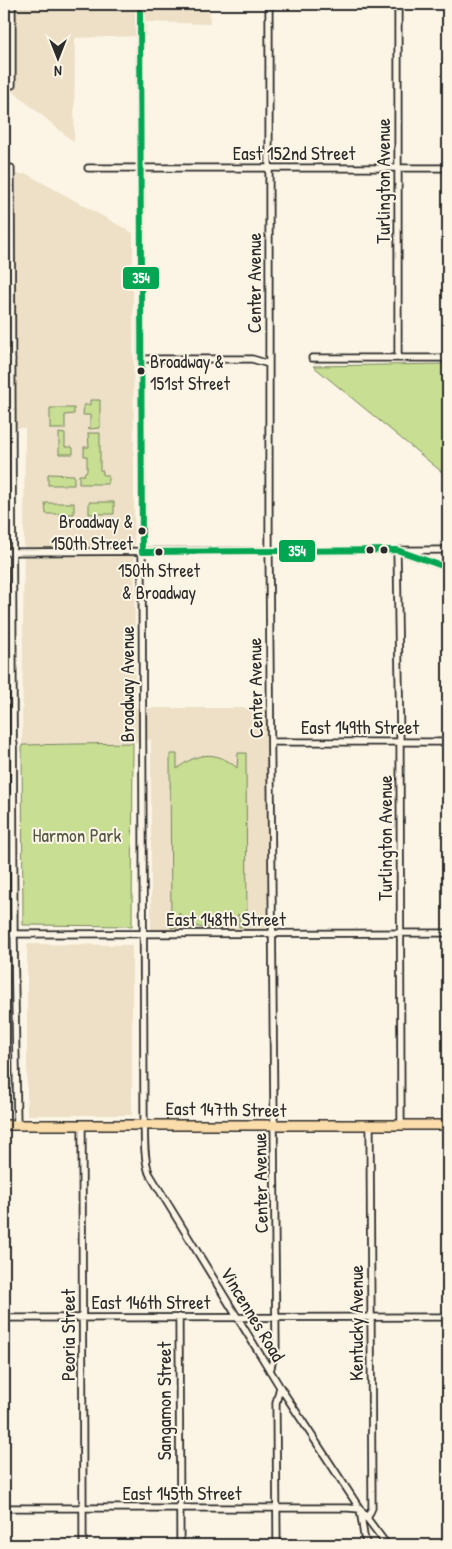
<svg xmlns="http://www.w3.org/2000/svg" width="452" height="1549" viewBox="0 0 452 1549" font-family="'Patrick Hand',sans-serif">
  <rect width="100%" height="100%" fill="#fcf5e5"/>
  <filter id="ink" filterUnits="userSpaceOnUse"><feTurbulence type="fractalNoise" baseFrequency=".02" numOctaves="2"/><feDisplacementMap in="SourceGraphic" scale="10" xChannelSelector="R" yChannelSelector="G"/><feConvolveMatrix kernelMatrix="1 2 1 2 8 2 1 2 1" color-interpolation-filters="sRGB"/></filter>
  <g filter="url(#ink)">
    <!-- built -->
    <path fill="#ede0c6" d="M4,4H209L210,24L146,22V36L75,38L74,142L4,84Z
      M4,174H27L133,233L135,708H267V931H151V739L133,743L22,745L25,428H4Z
      M27,944L132,945V1115H27Z"/>
    <!-- green -->
    <path fill="#c7de93" stroke="#79845f" d="M448,364V477L313,366Z
      M90,400H100V428L88,429L90,427V415H83L84,405H90Z
      M50,408H74V414L65,415V429H50Z
      M59,433L65,434V447H72L73,448V454H59Z
      M88,433H100V470L103,471V475H108V484H79V475H84L85,472L87,471V456H84V447H89Z
      M48,474L74,475V485H48Z
      M89,502H114V514H89Z
      M45,503H74V514H46Z
      M133,743L132,926L23,925L22,745Z
      M238,753H246L247,927H239V914C227,925 207,933 191,924C186,922 183,917 179,913L178,927L171,928L170,754H177V769C197,752 217,750 237,768Z"/>
    <g fill="none" stroke-linecap="round" stroke-linejoin="round">
      <!-- street casing -->
      <g stroke="#2b2b2b" stroke-width="9">
        <path id="street" d="M12,4V85
          M140,4L144,1116C145,1135 143,1155 149,1173L280,1387L360,1509L387,1545
          M269,4V550L276,1348L270,1371
          M398,4V358
          M4,168H11L14,934L17,1125
          M88,168H448
          M312,358H448
          M141,359H252L269,364
          M4,360H12
          M397,550L400,742L401,1126
          M4,552L448,550
          M402,552L448,568
          M271,742H448
          M4,744H14
          M4,934L448,933
          M82,1125L83,1545
          M179,1317L180,1545
          M4,1318L448,1317
          M4,1508H348L360,1509L364,1536L367,1545
          M367,1519L372,1508L370,1126
          M277,1545L276,1403L280,1387"/>
      </g>
      <!-- primary casing -->
      <g stroke="#2b2b2b" stroke-width="12">
        <path id="primary" d="M4,1125H448"/>
      </g>
      <!-- street -->
      <use href="#street" stroke="#fcf5e5" stroke-width="5.5"/>
      <!-- primary -->
      <use href="#primary" stroke="#fbddab" stroke-width="9"/>
      <!-- bus-1 casing -->
      <g stroke="#fcf5e5" stroke-width="10">
        <path id="bus-1" d="M140,4L142,552
          M142,552L397,550L448,568"/>
      </g>
      <!-- bus-1 -->
      <use href="#bus-1" stroke="#00a651" stroke-width="6"/>
    </g>
  </g>
  <!-- markers -->
  <g fill="#2b2b2b" stroke="#fcf5e5" stroke-width="2">
    <circle cx="141" cy="371" r="4.5"/>
    <circle cx="142" cy="531" r="4.5"/>
    <circle cx="370" cy="550" r="4.5"/>
    <circle cx="384" cy="550" r="4.5"/>
    <circle cx="159" cy="552" r="4.5"/>
  </g>
  <g text-anchor="middle" dominant-baseline="central" stroke-width="4" stroke-linejoin="round" paint-order="stroke">
    <!-- bus labels -->
    <g font-size="18" fill="#2b2b2b" stroke="#fcf5e5" text-anchor="start">
      <text x="150" y="361">Broadway &amp;<tspan x="150" dy="22">151st Street</tspan></text>
      <text x="133" y="521" text-anchor="end">Broadway &amp;<tspan x="133" dy="22">150th Street</tspan></text>
      <text x="159" y="570" text-anchor="middle">150th Street<tspan x="159" dy="22">&amp; Broadway</tspan></text>
    </g>
    <!-- street labels -->
    <g font-size="19" fill="#2b2b2b" stroke="#fcf5e5">
      <text x="294" y="153">East 152nd Street</text>
      <text transform="translate(383 181) rotate(-90)">Turlington Avenue</text>
      <text transform="translate(254 283) rotate(-90)">Center Avenue</text>
      <text transform="translate(127 684) rotate(-90)">Broadway Avenue</text>
      <text transform="translate(255 688) rotate(-91)">Center Avenue</text>
      <text x="360" y="727">East 149th Street</text>
      <text transform="translate(385 838) rotate(-90)">Turlington Avenue</text>
      <text x="226" y="919">East 148th Street</text>
      <text transform="translate(226 1109) rotate(1)">East 147th Street</text>
      <text transform="translate(260 1183) rotate(-91)">Center Avenue</text>
      <text x="151" y="1302">East 146th Street</text>
      <text transform="translate(253 1314) rotate(59)">Vincennes Road</text>
      <text transform="translate(356 1323) rotate(-90)">Kentucky Avenue</text>
      <text transform="translate(68 1335) rotate(-90)">Peoria Street</text>
      <text transform="translate(164 1401) rotate(-90)">Sangamon Street</text>
      <text x="182" y="1493">East 145th Street</text>
    </g>
    <!-- park labels -->
    <g font-size="19" fill="#525845" stroke="#fcf5e5">
      <text x="77" y="835">Harmon Park</text>
    </g>
  </g>
  <g stroke="#fcf5e5" stroke-width="2">
    <rect x="122" y="266" width="38" height="24" rx="5" fill="#00a651"/>
    <rect x="278" y="539" width="38" height="24" rx="5" fill="#00a651"/>
  </g>
  <g font-size="14" text-anchor="middle" font-weight="bold" fill="#fff">
    <text x="141" y="283">354</text>
    <text x="297" y="556">354</text>
  </g>
  <!-- margin -->
  <rect width="452" height="1549" fill="none" stroke="#fcf5e5" stroke-width="20"/>
  <rect x="10" y="10" width="432" height="1529" fill="none" stroke="#2b2b2b" stroke-width="2" filter="url(#ink)"/>
  <!-- north arrow -->
  <g transform="translate(58 58) rotate(180)" stroke="#fcf5e5" stroke-width="4" paint-order="stroke">
  <path d="M0-4L9 19L0 12L-9 19Z" fill="#2b2b2b"/>
  <text y="-8" font-size="14" font-weight="bold" text-anchor="middle" fill="#2b2b2b">N</text>
  </g>
</svg>
